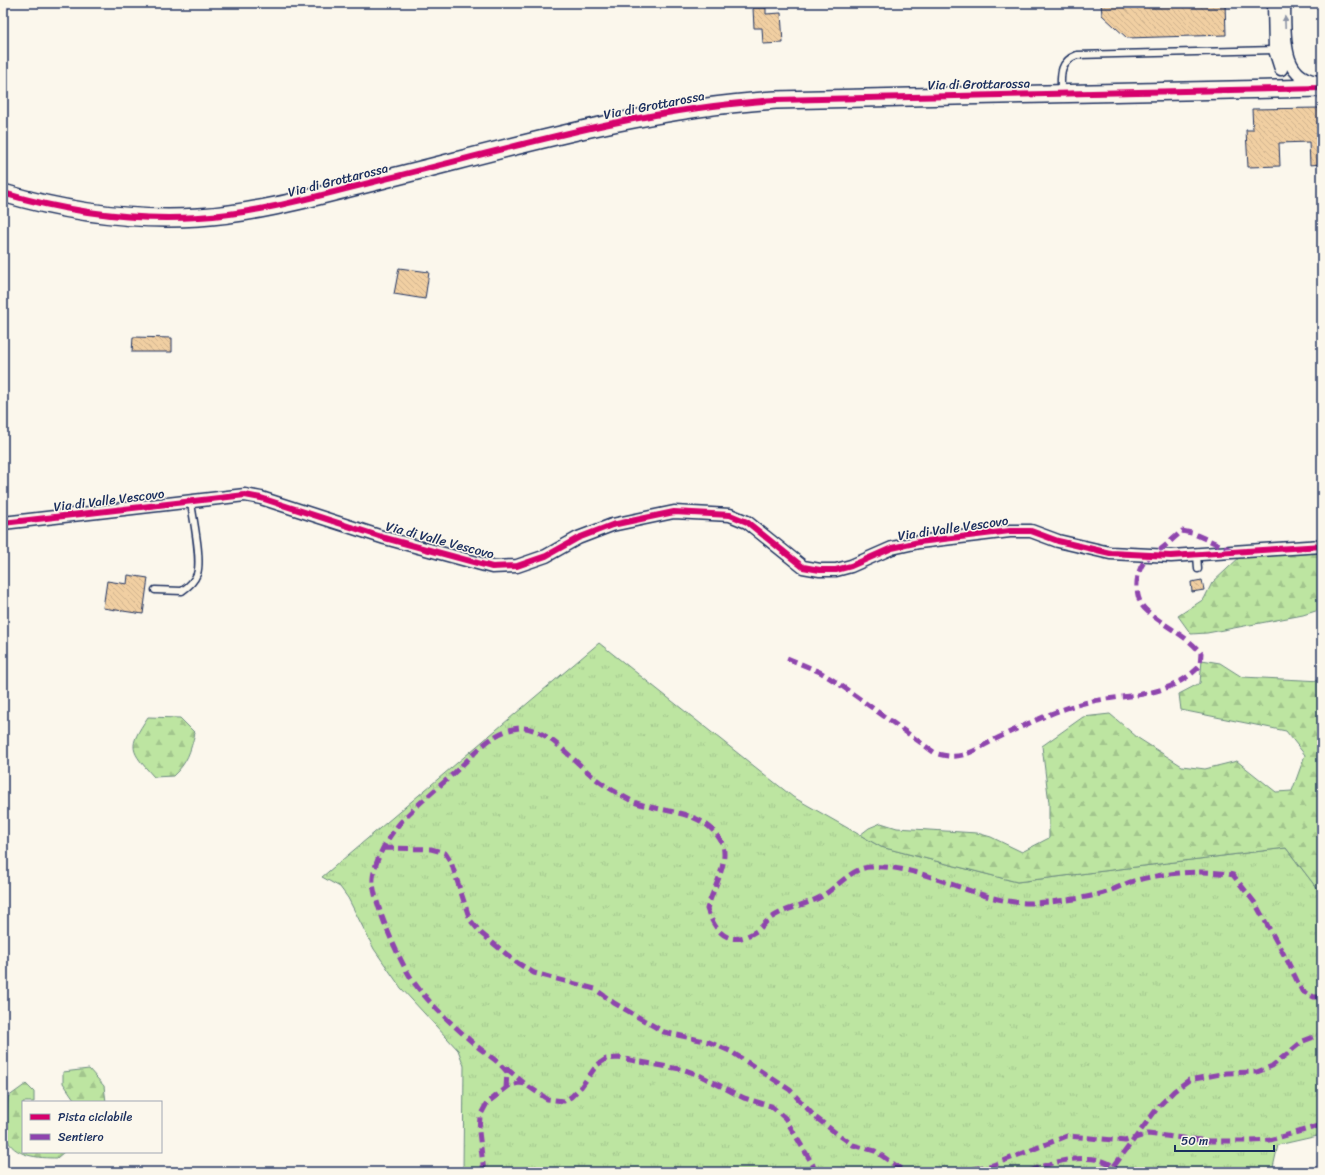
<svg xmlns="http://www.w3.org/2000/svg" width="1325" height="1175" viewBox="0 0 1325 1175" font-family="Sriracha,sans-serif">
  <defs>
    <pattern id="grass-tufts" width="24" height="20" patternUnits="userSpaceOnUse"><rect width="24" height="20" fill="#bde5a1"/><path d="M3 7l-1-3M5 7V3M7 7l1-3M15 17l-1-3M17 17v-4M19 17l1-3" fill="none" stroke="#a2c58d"/></pattern>
    <pattern id="forest-firs" width="22" height="20" patternUnits="userSpaceOnUse"><rect width="22" height="20" fill="#bde5a1"/><path d="M5 1l3.5 6h-7zM16 11l3.5 6h-7z" fill="#a2c58d"/></pattern>
    <pattern id="building-back-hatch" width="6" height="6" patternUnits="userSpaceOnUse"><rect width="6" height="6" fill="#f1cfa2"/><path d="M-1 5l2 2M0 0l6 6M5-1l2 2" fill="none" stroke="#ceb28e"/></pattern>
  </defs>
  <rect width="100%" height="100%" fill="#fbf7ec"/>
  <filter id="ink" filterUnits="userSpaceOnUse"><feTurbulence type="fractalNoise" baseFrequency=".025" numOctaves="2"/><feDisplacementMap in="SourceGraphic" scale="8" xChannelSelector="R" yChannelSelector="G"/><feConvolveMatrix kernelMatrix="1 2 1 2 8 2 1 2 1" color-interpolation-filters="sRGB"/></filter>
  <g filter="url(#ink)">
    <!-- grass -->
    <path fill="url(#grass-tufts)" stroke="#6c8a80" d="M599,643L793,797L881,847L1017,882L1286,848L1322,895V1135L1278,1145L1272,1172H463L464,1066L458,1050L401,988L374,949L348,898L340,887L322,877Z"/>
    <!-- forest -->
    <path fill="url(#forest-firs)" stroke="#6c8a80" d="M1322,549V609L1303,615L1207,633L1191,634L1178,616L1204,599L1212,583L1242,555Z
      M1202,660L1220,663L1242,677L1322,681V895L1286,848L1017,882L881,847L860,835L869,828L881,823L897,828L977,833L991,837L1022,852L1049,838V803L1042,746L1083,717L1110,714L1138,738L1182,766L1205,769L1237,761L1276,792L1292,791L1305,755L1286,731L1181,710L1179,694L1200,683Z
      M148,717L180,718L195,733C190,752 188,762 173,776L154,777C130,750 127,748 148,717Z
      M89,1069L104,1086L106,1102H76L63,1083V1072Z
      M26,1084L34,1092V1102H23V1152H64L57,1158C39,1158 13,1157 6,1137C4,1129 8,1106 8,1097Z"/>
    <!-- building -->
    <path fill="url(#building-back-hatch)" stroke="#1b2f5e" d="M1101,3H1225L1226,35L1127,38L1102,15Z
      M753,8H766V14L781,13L783,43L763,44L762,28H754Z
      M1320,108L1322,164L1310,165L1309,142L1279,143L1280,166L1248,167L1246,130H1253L1252,109Z
      M399,268L429,272L425,299L394,294Z
      M133,337L172,338V352H132Z
      M128,575L148,578L143,614L103,608L107,581L127,584Z
      M1202,580L1204,590L1192,592L1191,582Z"/>
    <g fill="none" stroke-linecap="round" stroke-linejoin="round">
      <!-- lane casing -->
      <g stroke="#1b2f5e" stroke-width="9">
        <path id="lane" d="M1061,94C1061,77 1058,62 1077,55L1275,50
          M1197,554L1198,569
          M155,590L182,591C188,587 194,582 197,574C202,559 193,519 191,502"/>
      </g>
      <!-- street casing -->
      <g stroke="#1b2f5e" stroke-width="15">
        <path id="street" d="M1274,3L1275,50L1281,69
          M1284,3C1285,32 1279,82 1322,82
          M3,523L245,495L261,498L385,538L492,567L517,566L546,556L578,538L612,525L674,512L730,515L747,522L803,567L820,570H836L851,566L892,548L919,542L1010,531H1031L1058,541L1110,553L1171,556L1322,546"/>
      </g>
      <!-- secondary casing -->
      <g stroke="#1b2f5e" stroke-width="20">
        <path id="secondary" d="M3,193C67,212 132,221 199,217C261,213 321,195 381,180C511,148 642,108 776,100L1322,88"/>
      </g>
      <!-- lane -->
      <use href="#lane" stroke="#fbf7ec" stroke-width="6"/>
      <!-- street -->
      <use href="#street" stroke="#fbf7ec" stroke-width="12"/>
      <!-- secondary -->
      <use href="#secondary" stroke="#fbf7ec" stroke-width="17"/>
      <!-- quiet -->
      <path stroke="#8e44ad" stroke-width="5" stroke-dasharray="10 5" stroke-linecap="butt" d="M787,658L820,672L839,684L935,753C965,763 977,747 1002,736C1029,723 1056,710 1084,703C1127,693 1166,700 1200,666L1201,653C1185,634 1161,625 1144,608C1134,596 1135,574 1144,562C1149,556 1155,553 1161,549C1168,544 1175,537 1182,531L1192,533L1231,550
        M384,848L431,849L445,853L451,862L470,920L482,934L516,962L534,973L595,989L614,1003L664,1032L709,1042L730,1051L790,1090L815,1117L836,1133L853,1145L875,1151L905,1172
        M506,1068L524,1083
        M506,1088L507,1072C497,1059 484,1053 472,1042C453,1025 424,999 411,978C399,960 371,898 373,878C375,859 388,837 400,823C416,805 437,789 454,773C467,761 480,746 494,737C501,732 511,729 519,728C543,725 572,759 589,773C596,780 606,786 614,791C621,795 628,799 634,802C665,814 705,809 722,843C730,862 712,891 707,909C717,936 731,948 758,930C763,926 766,921 771,918C787,907 808,905 824,895C838,886 852,868 870,867C927,864 973,902 1028,903C1049,903 1080,899 1100,894C1112,891 1123,884 1134,881C1162,873 1204,869 1233,875L1255,903L1288,962L1302,991L1314,997H1322
        M1114,1166L1159,1106L1174,1091L1189,1080L1226,1073L1257,1072L1272,1066L1303,1041L1322,1034
        M484,1172L479,1132L480,1116L487,1103L510,1085L519,1083L525,1084L547,1099L564,1101L571,1097L581,1087L597,1065L606,1059L619,1058L685,1070L699,1075L744,1098L771,1106L785,1118L813,1165L814,1172
        M959,1172L993,1165L1067,1136L1125,1141L1148,1134L1209,1141H1251L1270,1140L1322,1125
        M1029,1172C1049,1161 1104,1148 1118,1172"/>
      <!-- cycleway casing -->
      <g stroke="#fbf7ec" stroke-width="8">
        <path id="cycleway" d="M3,193C67,212 132,221 199,217C261,213 321,195 381,180C511,148 642,108 776,100L1322,88
          M3,523L245,495L261,498L385,538L492,567L517,566L546,556L578,538L612,525L674,512L730,515L747,522L803,567L820,570H836L851,566L892,548L919,542L1010,531H1031L1058,541L1110,553L1171,556L1322,546"/>
      </g>
      <!-- cycleway -->
      <use href="#cycleway" stroke="#d6006c" stroke-width="6"/>
    </g>
    <!-- one-way arrows -->
    <defs><path id="oneway-solid" d="M-6-.8H1V-3.2L6.5 0L1 3.2V.8H-6Z"/></defs>
    <use fill="#8b93a5" href="#oneway-solid" transform="translate(1285 22) rotate(-92)"/>
  </g>
  <g text-anchor="middle" dominant-baseline="central" stroke-width="3" stroke-linejoin="round" paint-order="stroke">
    <!-- street labels -->
    <g font-size="13" fill="#1b2f5e" stroke="#fbf7ec">
      <text transform="translate(979 84) rotate(-1)">Via di Grottarossa</text>
      <text transform="translate(654 105) rotate(-11)">Via di Grottarossa</text>
      <text transform="translate(338 180) rotate(-14)">Via di Grottarossa</text>
      <text transform="translate(109 500) rotate(-7)">Via di Valle Vescovo</text>
      <text transform="translate(953 528) rotate(-8)">Via di Valle Vescovo</text>
      <text transform="translate(440 540) rotate(15)">Via di Valle Vescovo</text>
    </g>
  </g>
  <!-- margin -->
  <rect width="1325" height="1175" fill="none" stroke="#fbf7ec" stroke-width="16"/>
  <rect x="8" y="8" width="1309" height="1159" fill="none" stroke="#1b2f5e" stroke-width="1.5" filter="url(#ink)"/>
  <!-- legend -->
  <rect x="22" y="1101" width="140" height="52" fill="#fbf7ec" stroke="#a1a7b3"/>
  <rect x="30" y="1114" width="20" height="6" fill="#d6006c" stroke="#a1a7b3"/>
  <text x="58" y="1121" font-size="12" fill="#1b2f5e">Pista ciclabile</text>
  <rect x="30" y="1134" width="20" height="6" fill="#8e44ad" stroke="#a1a7b3"/>
  <text x="58" y="1141" font-size="12" fill="#1b2f5e">Sentiero</text>
  <!-- scale -->
  <path d="M1175 1145v6h99v-6" fill="none" stroke="#1b2f5e" stroke-width="2"/>
  <text x="1181" y="1145" font-size="12" fill="#1b2f5e" stroke="#fbf7ec" stroke-width="3" paint-order="stroke">50 m</text>
</svg>
